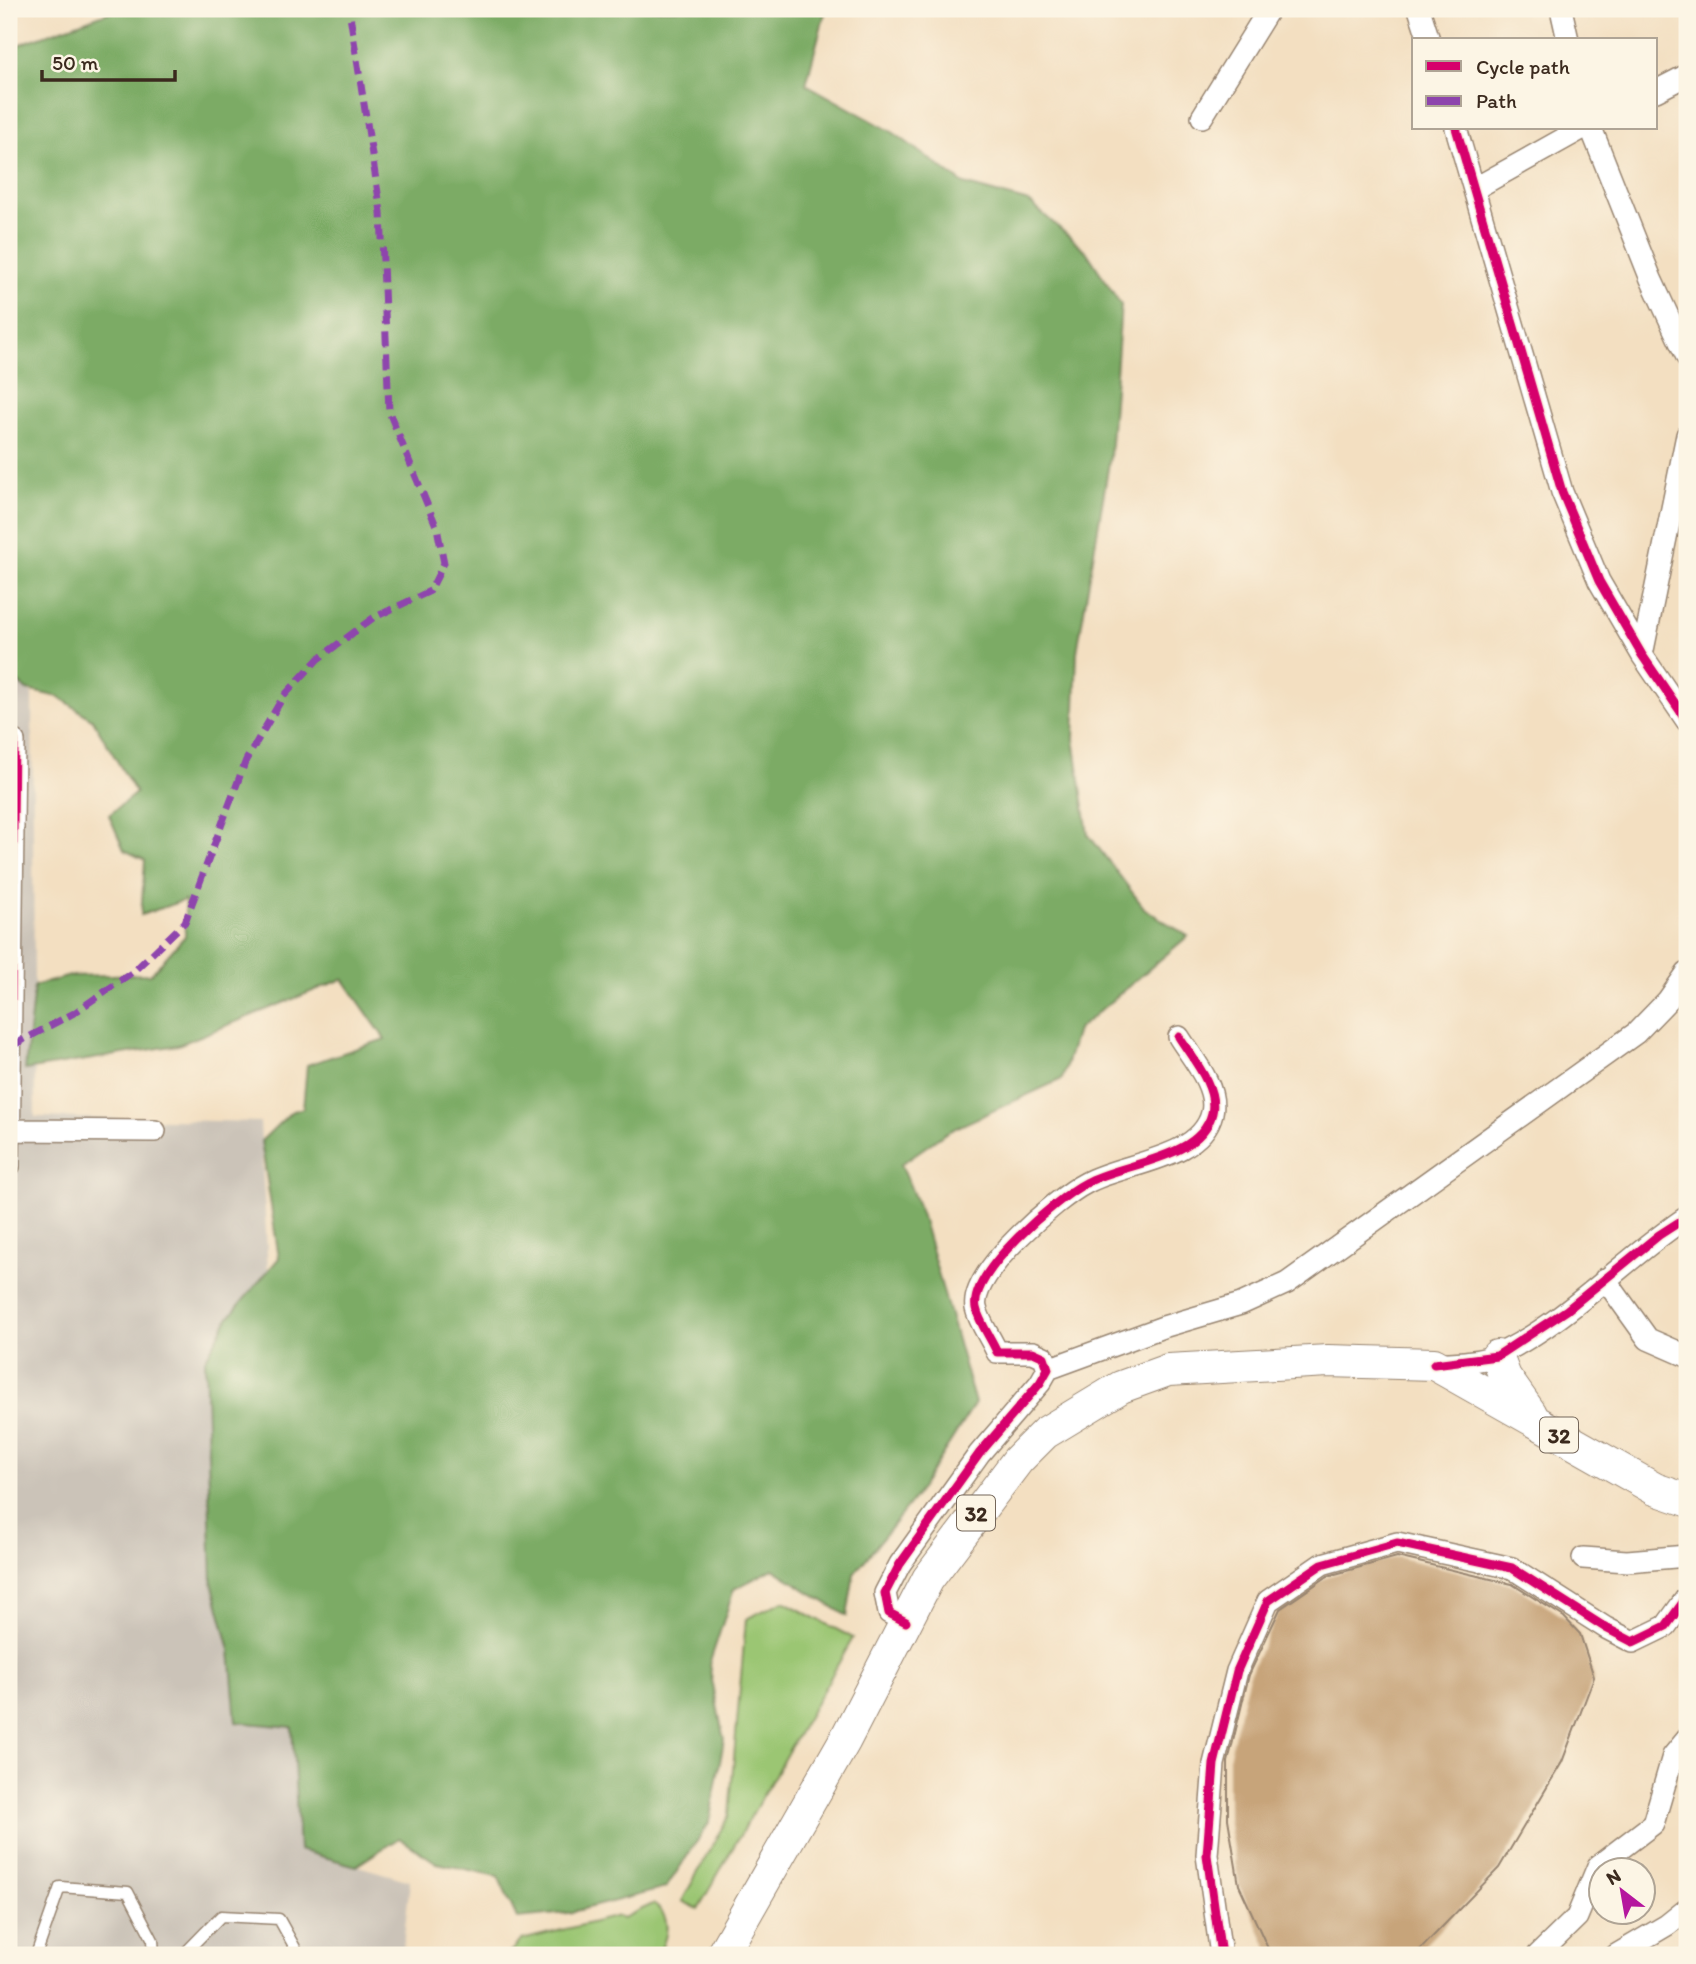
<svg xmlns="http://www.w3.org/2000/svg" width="1696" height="1964" viewBox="0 0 1696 1964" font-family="Itim,sans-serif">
  <rect width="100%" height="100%" fill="#fcf5e5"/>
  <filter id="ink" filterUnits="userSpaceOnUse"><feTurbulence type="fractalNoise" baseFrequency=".0143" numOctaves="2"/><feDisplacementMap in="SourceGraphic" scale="14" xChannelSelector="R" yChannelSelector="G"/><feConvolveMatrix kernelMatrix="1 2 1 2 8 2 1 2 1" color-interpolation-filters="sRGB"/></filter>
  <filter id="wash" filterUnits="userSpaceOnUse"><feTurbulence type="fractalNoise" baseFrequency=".00686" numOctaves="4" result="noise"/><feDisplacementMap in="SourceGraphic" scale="28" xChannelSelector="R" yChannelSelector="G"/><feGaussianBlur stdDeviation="1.57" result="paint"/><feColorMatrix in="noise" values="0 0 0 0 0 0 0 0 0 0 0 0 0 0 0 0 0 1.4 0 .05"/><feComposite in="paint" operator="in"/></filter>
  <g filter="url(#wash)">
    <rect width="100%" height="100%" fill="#f3dfc1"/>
    <!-- industrial -->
    <path fill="#cbc3b8" d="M9,675L32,694L35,1117L260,1122L299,1849L410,1881L402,1955H9Z"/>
    <!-- green -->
    <path fill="#9bc673" stroke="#6b7848" stroke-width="2" d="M783,1601L853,1638L698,1909L682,1901L729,1815L746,1619Z
      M653,1904C673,1917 668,1937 658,1955H507L522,1940L618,1916L623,1918Z"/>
    <!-- forest -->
    <path fill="#7cab65" stroke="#5c6a42" stroke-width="2" d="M118,9H826L806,84L894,133L964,184L1029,202L1086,251L1121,305L1110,457L1077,652L1074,739L1088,834L1145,909L1188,936L1077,1030L1062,1079L947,1132L901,1164L921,1213L975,1403L916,1496L854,1574L847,1616L773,1569L734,1589L709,1665L724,1740L709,1823L666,1888L568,1913L517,1918L498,1876L437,1863L399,1838L356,1866L299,1850L292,1727L236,1722L230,1650L212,1582L205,1360L228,1318L279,1258L261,1141L291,1112L303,1108L307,1065L385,1039L343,979L178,1045L25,1070L34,986L70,976L151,974L185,936V900L141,915L145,860L124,850L109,815L136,793L93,720L59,697L27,690L9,675V48Z"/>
    <g id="blocks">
      <!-- building -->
      <path fill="#c7a47a" d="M1397,1557L1512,1584L1564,1617L1580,1634L1594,1677L1562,1762L1499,1868L1415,1955H1271L1239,1885L1228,1819V1762L1249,1675L1280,1609L1328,1576Z"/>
    </g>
  </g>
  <g filter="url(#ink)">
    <use href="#blocks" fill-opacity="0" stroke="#978470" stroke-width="2"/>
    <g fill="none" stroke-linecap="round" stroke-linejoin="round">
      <!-- service casing -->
      <g stroke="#978470" stroke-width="13">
        <path id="service" d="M36,1955L60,1887L128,1892L153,1940L154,1955
          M183,1955L221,1916L279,1919L299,1955"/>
      </g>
      <!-- minor casing -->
      <g stroke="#978470" stroke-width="24">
        <path id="minor" d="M1419,9L1429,40
          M1561,9L1568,40
          M1656,91L1687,75
          M1202,117L1269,9
          M1456,128L1562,492L1599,581L1642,655L1687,721
          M1591,128L1651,279L1687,357
          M1474,189L1583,128
          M1642,655L1687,435
          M9,741H14L9,1166
          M9,1130L155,1131
          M1605,1279L1648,1339L1687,1356
          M1434,1364C1454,1362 1481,1363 1499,1354C1569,1321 1623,1259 1687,1217
          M1048,1369L1163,1327L1241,1304L1287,1283L1636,1033L1668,1000L1687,973
          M1583,1558L1627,1561L1687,1556
          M906,1622L889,1613L885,1593L900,1564L979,1454L1040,1383L1048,1369L1044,1357L1033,1352H997C991,1338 979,1322 976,1308C969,1273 1057,1198 1086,1183C1121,1163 1201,1160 1212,1113C1218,1087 1192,1058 1179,1037
          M1221,1955L1207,1855L1214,1764L1237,1671L1268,1601L1322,1564L1397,1543L1512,1568L1606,1628L1633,1642L1666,1626L1687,1597
          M1538,1955L1577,1917L1598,1866L1653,1824L1673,1756L1687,1739
          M1616,1955L1667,1925L1687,1909"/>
      </g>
      <!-- primary casing -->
      <g stroke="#978470" stroke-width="34">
        <path id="primary" d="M1497,1356L1505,1377L1531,1414
          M722,1955L845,1740L928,1579L1018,1460L1045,1433L1121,1387L1168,1370L1328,1361L1434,1364L1655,1489L1687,1500"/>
      </g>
      <!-- service -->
      <use href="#service" stroke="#fff" stroke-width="10"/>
      <!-- minor -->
      <use href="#minor" stroke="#fff" stroke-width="21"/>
      <!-- primary -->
      <use href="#primary" stroke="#fff" stroke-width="32"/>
      <!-- quiet -->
      <path stroke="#8e44ad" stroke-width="7" stroke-dasharray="14 7" stroke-linecap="butt" d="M12,1046L74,1013L134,971L185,922L246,760L283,697L318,659L373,618L430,591L444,563L437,528L389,412L381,212L349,9"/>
      <!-- cycleway casing -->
      <g stroke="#fcf5e5" stroke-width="13">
        <path id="cycleway" d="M1456,128L1562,492L1599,581L1642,655L1687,721
          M9,741H14L9,1166
          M1434,1364L1497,1356L1567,1310L1659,1235L1687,1217
          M906,1622L889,1613L885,1593L900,1564L979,1454L1040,1383L1048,1369L1044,1357L1033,1352H997C991,1338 979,1322 976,1308C969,1273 1057,1198 1086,1183C1121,1163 1201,1160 1212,1113C1218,1087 1192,1058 1179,1037
          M1221,1955L1207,1855L1214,1764L1237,1671L1268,1601L1322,1564L1397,1543L1512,1568L1606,1628L1633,1642L1666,1626L1687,1597"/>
      </g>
      <!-- cycleway -->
      <use href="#cycleway" stroke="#d6006c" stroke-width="9"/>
    </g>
  </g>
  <g text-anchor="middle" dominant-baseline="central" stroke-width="7" stroke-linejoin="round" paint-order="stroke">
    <!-- shield labels -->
    <g fill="#fcf5e5" stroke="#75675a" stroke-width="2">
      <rect x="1540" y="1417.5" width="38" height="35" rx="5"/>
      <rect x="957" y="1495.5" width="38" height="35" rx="5"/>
    </g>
    <g font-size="21" font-weight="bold" fill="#3b2a1e">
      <text x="1559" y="1435">32</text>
      <text x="976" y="1513">32</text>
    </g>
  </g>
  <!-- margin -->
  <rect width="1696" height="1964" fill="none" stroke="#fcf5e5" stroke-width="35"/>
  <!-- legend -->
  <rect x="1412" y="38" width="245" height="91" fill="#fcf5e5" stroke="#afa495" stroke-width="2"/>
  <rect x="1426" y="61" width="35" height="10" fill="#d6006c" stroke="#afa495" stroke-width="2"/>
  <text x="1476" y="74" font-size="21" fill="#3b2a1e">Cycle path</text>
  <rect x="1426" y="96" width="35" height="10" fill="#8e44ad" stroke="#afa495" stroke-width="2"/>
  <text x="1476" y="108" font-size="21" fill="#3b2a1e">Path</text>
  <!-- north arrow -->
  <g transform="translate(1622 1891) rotate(329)"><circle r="33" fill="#fcf5e5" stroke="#afa495" stroke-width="2"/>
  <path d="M0-5L12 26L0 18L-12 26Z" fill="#b5179e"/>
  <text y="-10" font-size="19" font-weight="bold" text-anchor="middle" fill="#3b2a1e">N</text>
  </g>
  <!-- scale -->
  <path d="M42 70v10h133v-10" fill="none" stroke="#3b2a1e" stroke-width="3.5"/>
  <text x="52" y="70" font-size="21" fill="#3b2a1e" stroke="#fcf5e5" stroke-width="5" paint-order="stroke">50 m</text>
</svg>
